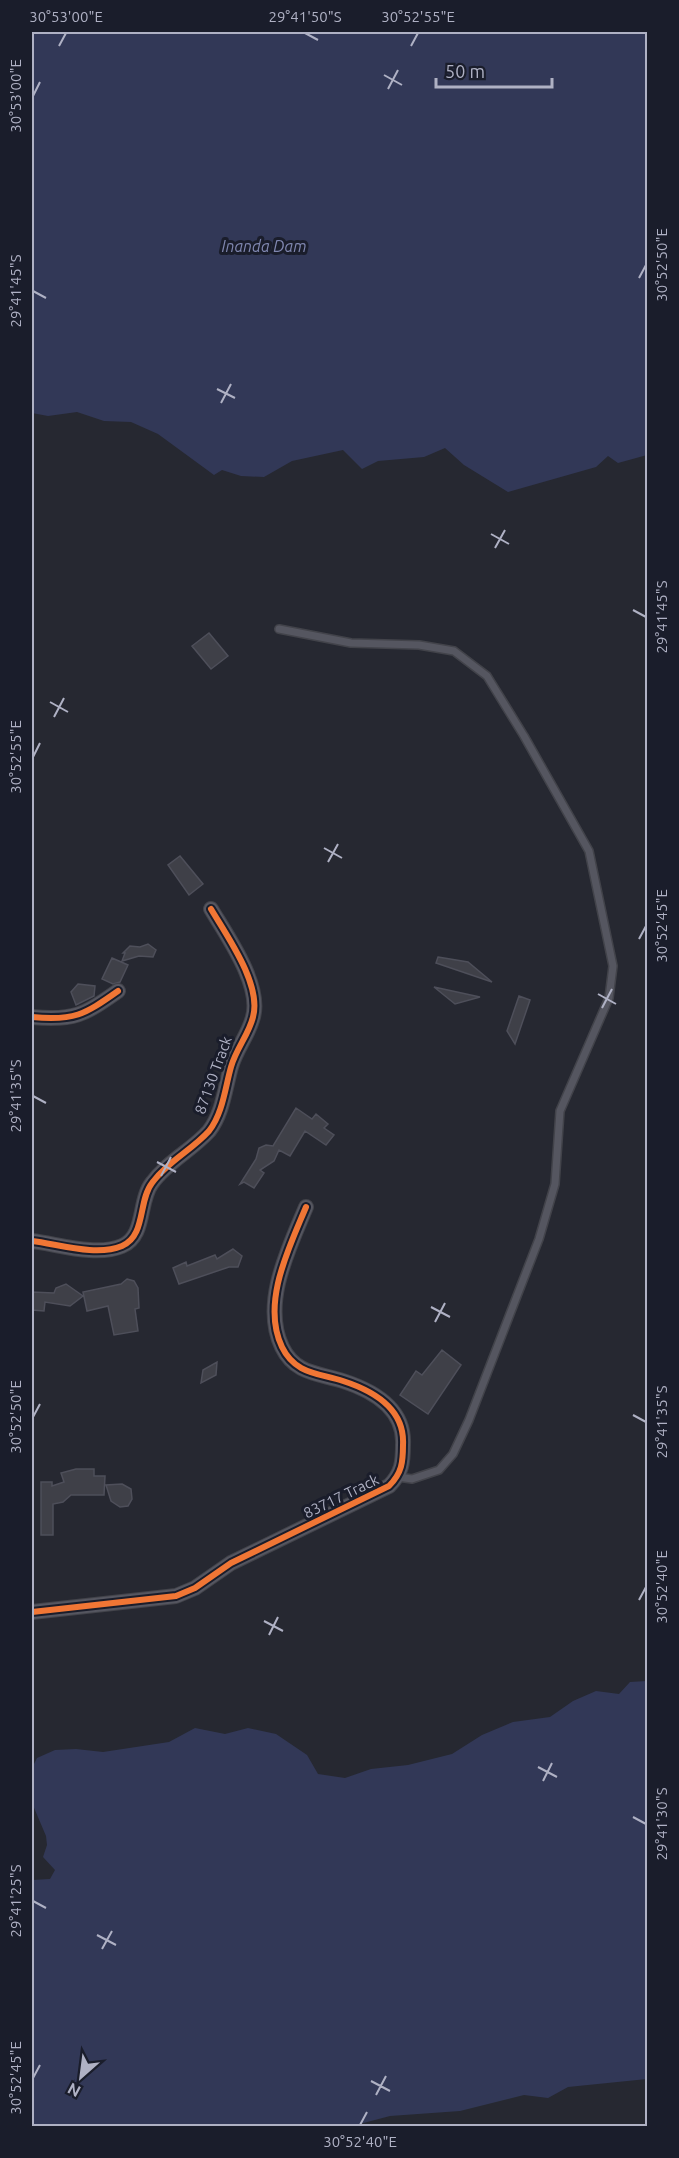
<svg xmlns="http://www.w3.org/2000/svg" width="679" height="2158" viewBox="0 0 679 2158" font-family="Ubuntu,sans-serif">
  <rect width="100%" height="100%" fill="#262831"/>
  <!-- water -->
  <path fill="#323857" d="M32,32H647V455L618,463L608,456L596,467L508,492L464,465L445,448L424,457L378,461L362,469L343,450L292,461L264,477L241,476L222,470L214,475L158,434L131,422L104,421L77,412L48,416L32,413Z
    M647,1681V2079L568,2087L548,2098L524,2095L460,2111L390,2116L352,2126H32V1880L50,1879L55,1870L43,1857L47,1845L46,1836L32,1803V1768L37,1758L55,1750L76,1749L103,1752L169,1742L195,1728L225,1734L248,1728L276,1734L307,1755L318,1774L345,1778L371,1769L408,1765L452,1754L482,1735L513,1722L550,1717L573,1701L596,1691L619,1694L630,1682Z"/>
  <!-- building -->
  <path fill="#3f4048" stroke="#4e4f5a" stroke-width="1.5" d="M209,633L228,656L211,669L192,646Z
    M180,856L203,884L189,895L168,865Z
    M148,944L156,950L153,957L139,956L122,961L125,953H123L130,946L140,947Z
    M438,957L468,962L492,982L436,963Z
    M112,958L128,965L120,982L113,984L102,979Z
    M78,984L95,986L94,996L76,1005L71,992Z
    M434,987L480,997L455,1004Z
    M519,996L530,1000L515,1044L507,1031Z
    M296,1108L312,1119L316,1114L328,1124L324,1128L334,1135L326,1145L305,1131L290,1156L279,1150L274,1161L260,1170L264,1173L254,1188L244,1182L240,1184L256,1159L259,1148L266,1145L273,1146Z
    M233,1249L242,1256L238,1267H229L179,1284L173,1268L186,1262L187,1266L215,1255L217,1259Z
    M127,1279L134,1281L138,1288L139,1308L135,1309L138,1331L114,1335L108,1306L87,1311L83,1292L121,1284Z
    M66,1284L83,1296L70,1306L45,1302L44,1311L32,1310V1292L54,1293L56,1288Z
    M442,1350L461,1365L428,1414L400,1395L416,1371L422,1375Z
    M217,1362L216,1375L201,1383L203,1370Z
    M76,1469H94V1476H105L104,1495H71L63,1502L53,1504V1535H41V1482H52V1486L64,1482L61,1473Z
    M122,1484L131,1489L132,1499L128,1506L120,1507L111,1501L106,1485Z"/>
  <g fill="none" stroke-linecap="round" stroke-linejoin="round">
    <!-- lane casing -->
    <g stroke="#42434a" stroke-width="10">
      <path id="lane" d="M279,629L351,643L419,645L454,651L487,676L524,736L589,851L613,966L609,998L560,1111L555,1184L539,1239L469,1420L453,1454L439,1470L412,1479L398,1477"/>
    </g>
    <!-- street casing -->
    <g stroke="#42434a" stroke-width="16">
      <path id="street" d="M32,1017C74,1021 84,1015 118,991
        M32,1241C58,1244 96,1257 122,1246C146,1236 138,1201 152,1183C167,1162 192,1150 209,1131C223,1113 225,1088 231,1067C236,1049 249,1034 253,1017C262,985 227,936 211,909
        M32,1612L176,1596L195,1588L231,1563L389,1486C402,1473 403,1462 403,1445C405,1409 374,1391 343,1381C318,1373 295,1374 282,1347C261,1303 289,1248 306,1207"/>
    </g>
    <!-- lane -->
    <use href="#lane" stroke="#555660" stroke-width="7"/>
    <!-- street -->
    <use href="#street" stroke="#555660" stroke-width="14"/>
    <!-- cycleway casing -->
    <g stroke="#1a1d2b" stroke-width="10">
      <path id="cycleway" d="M32,1017C74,1021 84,1015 118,991
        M32,1241C58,1244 96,1257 122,1246C146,1236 138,1201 152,1183C167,1162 192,1150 209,1131C223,1113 225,1088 231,1067C236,1049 249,1034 253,1017C262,985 227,936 211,909
        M32,1612L176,1596L195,1588L231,1563L389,1486C402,1473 403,1462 403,1445C405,1409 374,1391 343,1381C318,1373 295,1374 282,1347C261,1303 289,1248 306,1207"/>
    </g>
    <!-- cycleway -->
    <use href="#cycleway" stroke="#f07635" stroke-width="6"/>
  </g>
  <!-- ticks -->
  <path fill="none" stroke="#afb1c4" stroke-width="2" d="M305,33L318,40M59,46L66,33M411,46L418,33M384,75L402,85M388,89L398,70M33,96L40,82M639,278L646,265M33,291L46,298M217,389L235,398M221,403L231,384M491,534L509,544M495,548L505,530M633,610L646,617M50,702L68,712M54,717L64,698M33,757L40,743M324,848L342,858M328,862L338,844M639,939L646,926M598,994L616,1004M602,1008L612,989M33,1096L46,1103M157,1162L176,1172M161,1176L171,1157M431,1307L450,1317M435,1322L445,1303M633,1415L646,1422M33,1417L40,1404M639,1600L646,1587M264,1621L283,1631M269,1635L278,1617M538,1767L557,1777M543,1781L552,1763M633,1817L646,1824M33,1901L46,1908M97,1935L116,1945M102,1949L112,1931M33,2078L40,2065M371,2081L390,2091M376,2095L386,2076M360,2125L367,2112"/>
  <g text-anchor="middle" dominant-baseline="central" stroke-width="6" stroke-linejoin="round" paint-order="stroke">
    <!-- street labels -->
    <g font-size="15" fill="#afb1c4" stroke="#1a1d2b">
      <text transform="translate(213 1075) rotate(-70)">87130 Track</text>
      <text transform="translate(341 1496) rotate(-26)">83717 Track</text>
    </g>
    <!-- water labels -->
    <g font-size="16" font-style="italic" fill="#8087b0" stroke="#1a1d2b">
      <text x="264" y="246">Inanda Dam</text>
    </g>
  </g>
  <!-- border -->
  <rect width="679" height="2158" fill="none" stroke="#1a1d2b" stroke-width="66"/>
  <!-- north arrow -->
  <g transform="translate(81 2077) rotate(208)" stroke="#1a1d2b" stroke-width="4.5" paint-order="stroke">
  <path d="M0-4.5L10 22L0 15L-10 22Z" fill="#afb1c4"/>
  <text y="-9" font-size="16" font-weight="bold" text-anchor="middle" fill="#afb1c4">N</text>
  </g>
  <!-- scale -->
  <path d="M436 78v9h116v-9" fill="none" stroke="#afb1c4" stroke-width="3"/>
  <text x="445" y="78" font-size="18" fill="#afb1c4" stroke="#1a1d2b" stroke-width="4.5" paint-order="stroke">50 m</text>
  <rect x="33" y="33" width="613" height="2092" fill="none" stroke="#afb1c4" stroke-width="2"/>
  <g font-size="15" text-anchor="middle" fill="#afb1c4">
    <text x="66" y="22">30°53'00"E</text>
    <text x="305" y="22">29°41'50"S</text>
    <text x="418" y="22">30°52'55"E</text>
    <text transform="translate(16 96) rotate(-90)" y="5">30°53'00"E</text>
    <text transform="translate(662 265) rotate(-90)" y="5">30°52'50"E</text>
    <text transform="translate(16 291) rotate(-90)" y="5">29°41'45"S</text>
    <text transform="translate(662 617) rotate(-90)" y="5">29°41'45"S</text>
    <text transform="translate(16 757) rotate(-90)" y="5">30°52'55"E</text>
    <text transform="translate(662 926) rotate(-90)" y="5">30°52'45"E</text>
    <text transform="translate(16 1096) rotate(-90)" y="5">29°41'35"S</text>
    <text transform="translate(16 1417) rotate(-90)" y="5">30°52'50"E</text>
    <text transform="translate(662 1422) rotate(-90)" y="5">29°41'35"S</text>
    <text transform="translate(662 1587) rotate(-90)" y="5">30°52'40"E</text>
    <text transform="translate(662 1824) rotate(-90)" y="5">29°41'30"S</text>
    <text transform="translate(16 1901) rotate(-90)" y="5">29°41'25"S</text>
    <text transform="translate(16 2078) rotate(-90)" y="5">30°52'45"E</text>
    <text x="360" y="2147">30°52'40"E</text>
  </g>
</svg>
